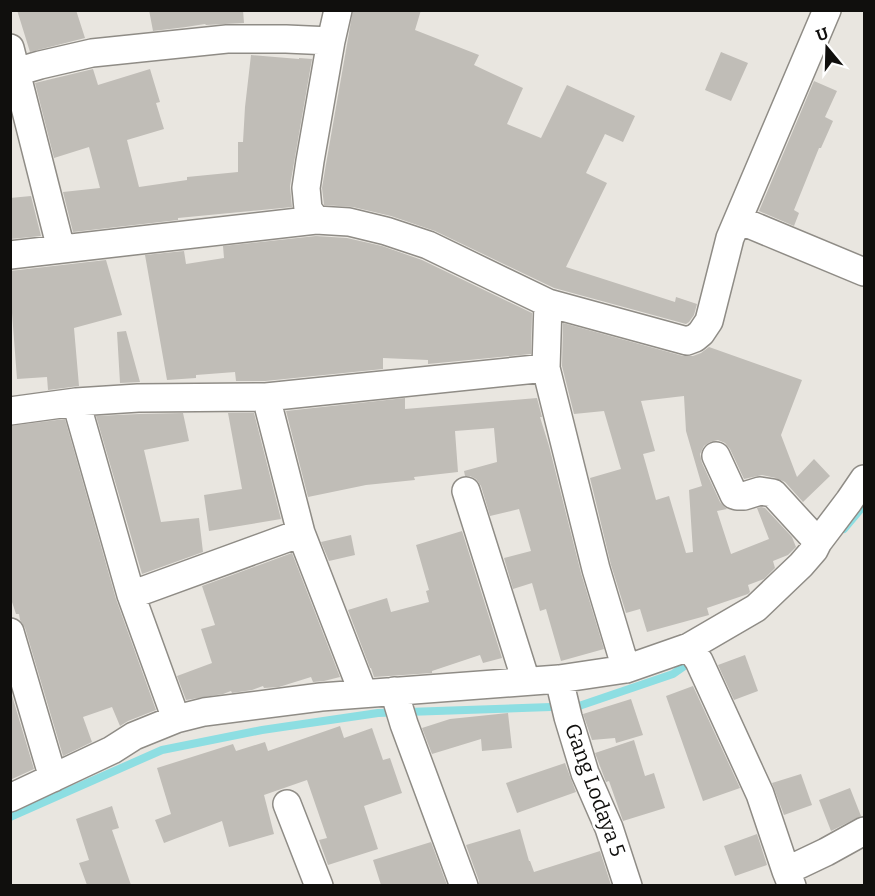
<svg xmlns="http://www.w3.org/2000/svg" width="875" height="896" viewBox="0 0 875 896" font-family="Bitter,serif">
  <rect width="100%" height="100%" fill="#e9e6e0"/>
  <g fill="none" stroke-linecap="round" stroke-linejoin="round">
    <!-- stream -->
    <path stroke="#8ddee2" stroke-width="8" d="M844,529L864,505
      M10,817L162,750L262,730L378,713L579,706L673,674L693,660"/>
  </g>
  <!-- building -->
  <path fill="#c0bdb7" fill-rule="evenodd" d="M17,10H76L85,38L30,52Z
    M149,10H243L244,23L206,25L205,24L186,27L153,31Z
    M353,10H421L415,30L479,55L474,65L523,88L507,124L541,138L567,85L635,116L623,142L605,134L586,173L607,183L566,267L675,302L676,297L697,304L694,315L689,322L686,324L554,288L435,231L391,216L353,207L324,205L322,188L326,164Z
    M721,52L748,63L731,101L705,90Z
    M251,55L299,59V58L312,59L290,186L292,207L178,218V220L73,232L63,192L100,188L89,147L54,158L35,83L93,69L98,85L150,69L160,102L156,103L164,129L127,140L139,187L187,180V177L238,172V142H243L245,107Z
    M814,81L837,91L825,117L833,121L821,148H819L794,210L799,213L794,226L759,211Z
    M31,196L41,236L10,239V198Z
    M316,236L347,238L382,246L422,260L532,313L531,354L428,364V360L383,358V369L265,381H236L235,372L196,375V378L167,380L145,255L184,251L186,264L224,258L223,246Z
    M106,260L122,315L74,328L79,386L48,390L47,377L17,379L12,313H10V271Z
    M563,323L683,356H693L701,353L709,347L802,380L781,435L797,477L814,459L830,476L803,502L785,482L776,478L762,475L744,479L730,449L725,443L718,440L710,442L704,446L700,454L702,463L720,502L727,509L717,511L731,554L769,539L757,508L761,507L765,508L792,537L796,547L788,555L773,561L775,568L764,579L748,585L750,592L748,594L707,608L709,615L647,632L640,609L626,613L611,565L590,478L621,469L604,411L574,414L562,366ZM684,396L686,431L702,486L689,490L693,552L686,553L669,496L656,500L643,454L655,451L641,401Z
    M126,331L140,382L120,383L117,332Z
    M405,398V409L537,398L542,417H540L549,446L581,573L604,649L561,661L546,609L540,611L532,583L513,589L504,558L531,551L519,509L490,516L481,486L476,479L470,476H465L464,471L497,462L494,428L455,431L458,472L414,477L415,480L366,485L308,497L286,411Z
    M183,413L189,441L144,450L161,522L199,518L203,552L142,574L96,416L139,414Z
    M228,413H254L281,519L209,531L204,495L242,489Z
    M65,419L116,599L156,710L128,721L120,726L112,707L83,717L92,742L63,756L25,628L20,620L19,614H16L10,596V426Z
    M462,531L502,658L483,663L480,655L432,671V673L374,677L371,668H370L348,610L387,598L391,612L429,602L426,591L429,590L416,545Z
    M351,535L355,555L329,561L321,542Z
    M292,553L340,677L324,681L313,682L311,677L279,687L264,688L263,686L252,690L232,693L231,691L223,694L186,700L177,676L212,663L201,629L215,625L202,586Z
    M745,655L758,691L734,700L718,665Z
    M693,686L740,788L703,801L666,696Z
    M10,689L34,769L10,780Z
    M631,699L643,735L616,743L615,738L592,740L583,714Z
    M508,713L512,748L482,751L481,739L432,754L422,728L450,719Z
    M340,726L344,738L372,728L383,760L390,758L402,793L364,806L378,849L328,865L319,840L327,838L307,780L264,795L274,834L229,847L222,821L164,843L155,820L171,814L157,768L233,744L236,751L265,742L268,751Z
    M634,740L645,776L654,773L665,808L623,821L609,781L606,782L595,753Z
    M565,763L576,792L517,813L506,783Z
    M801,774L812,805L784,815L772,783Z
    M850,788L861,816L831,831L819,800Z
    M112,806L119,828L112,830L131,885H87L79,863L89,860L76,819Z
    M520,829L529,861H530L534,872L600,851L611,885H479V881L466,845Z
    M757,834L767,865L735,876L724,846Z
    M431,842L447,885H381L373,860Z"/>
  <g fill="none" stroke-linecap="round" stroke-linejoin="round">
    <!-- street casing -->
    <g stroke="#8f8c86" stroke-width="30">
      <path id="street" d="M10,48L61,249
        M10,72H16L40,65L92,53L227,39H286L331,41
        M316,220L308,209L306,188L310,161L331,41L338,10
        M739,220L864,272
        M10,255L316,220L349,222L386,231L428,245L548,303L687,341L695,338L701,333L709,321L730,238L827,10
        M548,303L546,368L596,569L626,669
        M266,397L301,533L363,693
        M76,402L131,595L176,719
        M10,411L76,402L138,398L266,397L546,368
        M716,456L734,495L737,496H744L760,491L773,493L818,542
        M466,491L526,681
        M131,595L301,533
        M10,632L53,778
        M689,647L699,661L760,794L786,871L792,886
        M559,679L568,717L585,773L609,828L628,886
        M394,691L404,724L464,886
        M10,798L112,750L134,736L176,719L204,712L321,697L559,679L626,669L689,647L756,608L801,565L814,550L818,542L849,501L864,479
        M287,804L319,886
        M786,871L826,852L864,831"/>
    </g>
    <!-- street -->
    <use href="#street" stroke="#fff" stroke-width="27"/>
  </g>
  <g text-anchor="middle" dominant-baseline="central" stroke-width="5" stroke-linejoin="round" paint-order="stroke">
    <!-- street labels -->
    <g font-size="21" fill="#100f0d" stroke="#fff">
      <text transform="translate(595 790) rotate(70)">Gang Lodaya 5</text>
    </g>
  </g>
  <!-- border -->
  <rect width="875" height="896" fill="none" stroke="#100f0d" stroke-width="24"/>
  <!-- north arrow -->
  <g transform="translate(827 48) rotate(341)" stroke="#ffffff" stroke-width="4.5" paint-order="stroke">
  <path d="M0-4.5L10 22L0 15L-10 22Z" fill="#100f0d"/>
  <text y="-9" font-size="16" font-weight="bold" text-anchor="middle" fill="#100f0d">U</text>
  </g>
</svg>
